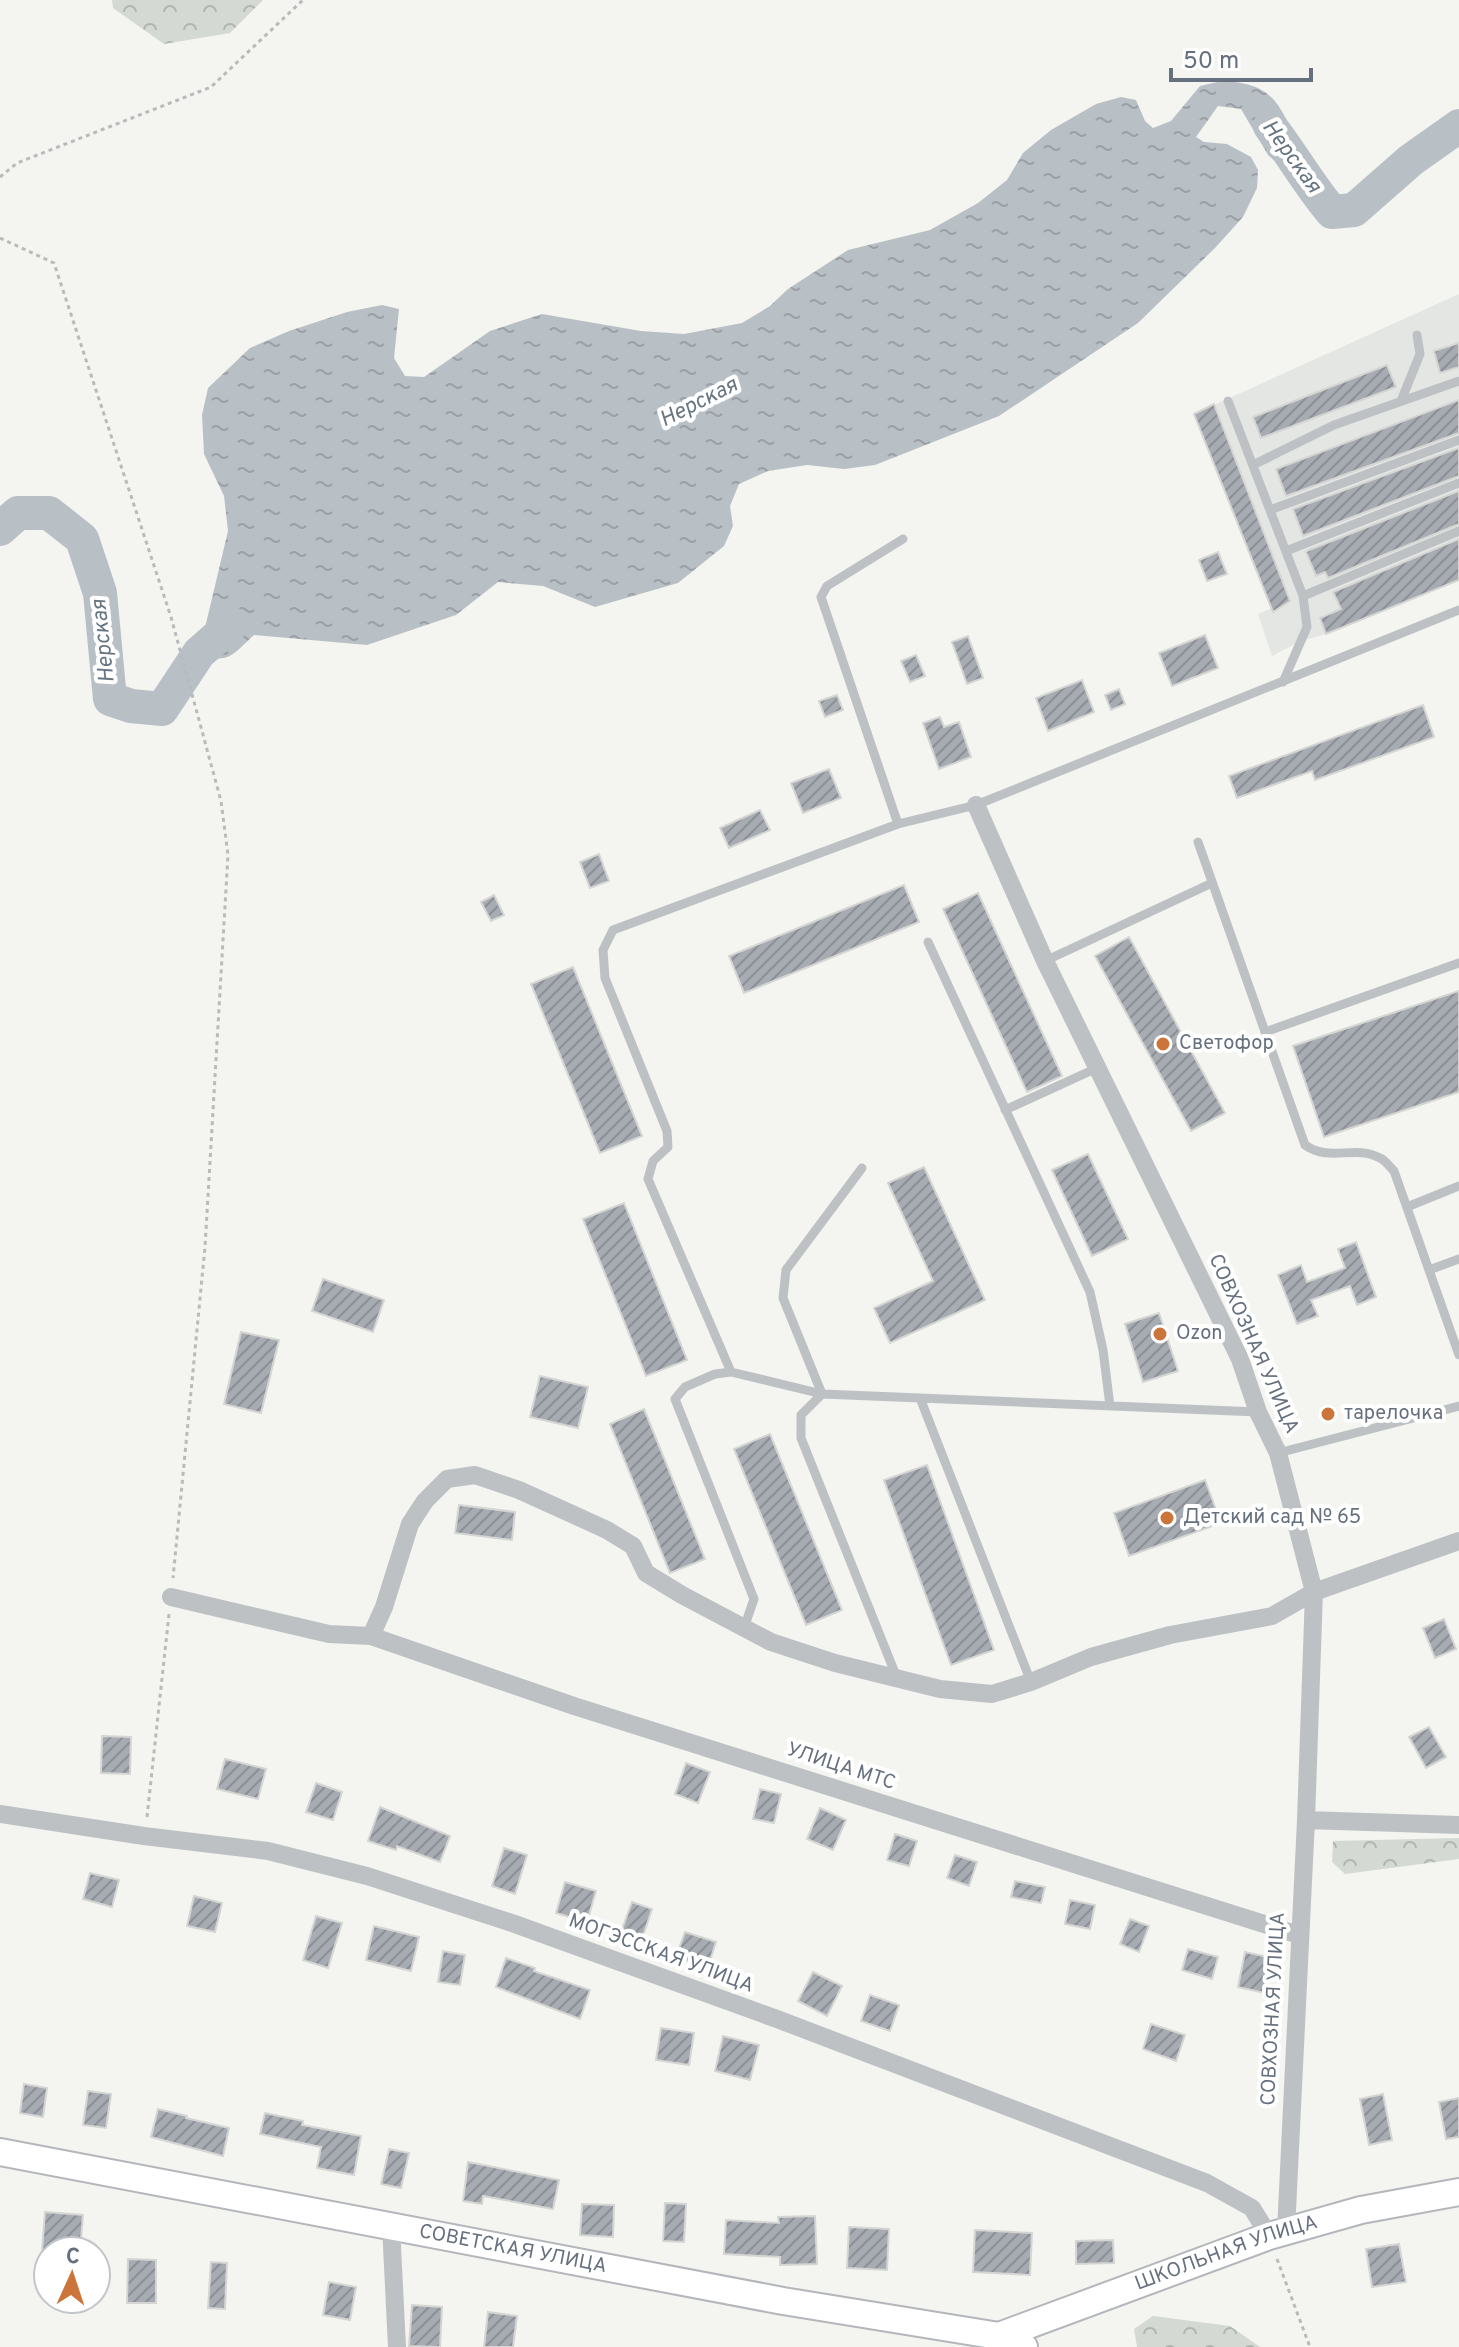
<svg xmlns="http://www.w3.org/2000/svg" width="1459" height="2347" viewBox="0 0 1459 2347" font-family="Overpass,sans-serif">
  <defs>
    <pattern id="forest-crowns" width="20" height="18" patternUnits="userSpaceOnUse" patternTransform="scale(2)"><rect width="20" height="18" fill="#d4dad3"/><path d="M2 6a3 3 0 1 1 6 0M12 15a3 3 0 1 1 6 0" fill="none" stroke="#b0b5b0"/></pattern>
    <pattern id="water-ripples" width="26" height="14" patternUnits="userSpaceOnUse" patternTransform="scale(2)"><rect width="26" height="14" fill="#b9c0c5"/><path d="M2 4q2-2 4 0t4 0M15 11q2-2 4 0t4 0" fill="none" stroke="#9aa0a5"/></pattern>
    <pattern id="building-hatch" width="6" height="6" patternUnits="userSpaceOnUse" patternTransform="scale(2)"><rect width="6" height="6" fill="#a7acb2"/><path d="M-1 1l2-2M0 6l6-6M5 7l2-2" fill="none" stroke="#8c9096"/></pattern>
  </defs>
  <rect width="100%" height="100%" fill="#f4f4f1"/>
  <!-- built -->
  <path fill="#e4e6e4" d="M1459,294V580L1326,634L1301,641L1272,656L1258,614L1272,608L1194,414Z"/>
  <!-- forest -->
  <path fill="url(#forest-crowns)" d="M112,0H263L230,33L164,44L113,8Z
    M1459,1838V1859L1345,1874L1332,1862L1333,1841Z
    M1153,2316L1230,2326L1260,2347H1137L1134,2329Z"/>
  <!-- water -->
  <path fill="url(#water-ripples)" d="M1222,81C1263,83 1276,94 1292,132C1296,142 1301,150 1298,161L1284,169L1268,155L1241,109L1218,106L1196,137L1204,142L1227,144L1251,157L1258,170L1257,188L1243,217L1215,248L1138,323L999,416L875,465L844,469L807,465L768,471L739,484L730,506L733,526L724,546L678,583L595,607L543,586L498,582L456,615L367,645L254,635C233,654 228,666 199,653L228,531L224,496L204,454L202,415L208,388L250,348L289,331L347,312L382,305L399,309L394,358L405,376L424,377L490,331L542,314L641,331L684,334L742,323L770,306L788,289L848,250L930,230L978,203L1007,180L1023,153L1051,130L1096,104L1121,97L1136,100L1145,121L1153,128L1171,121L1200,86Z"/>
  <g fill="none" stroke-linecap="round" stroke-linejoin="round">
    <!-- river -->
    <path stroke="#b9c0c5" stroke-width="34" d="M1270,126C1292,154 1309,185 1332,212L1354,210L1411,160L1459,126
      M0,529L18,513H49L82,539L100,593L110,699L131,706L162,709L199,653L232,624"/>
  </g>
  <!-- building -->
  <path fill="url(#building-hatch)" stroke="#d5d5d4" stroke-width="2" d="M1459,343V367L1440,373L1434,351Z
    M1387,365L1396,387L1261,438L1253,417Z
    M1459,400V433L1286,496L1276,469Z
    M1214,404L1290,601L1273,612L1194,414Z
    M1459,448V476L1303,536L1293,509Z
    M1459,491V524L1328,578L1325,572L1316,576L1306,552L1309,550Z
    M1459,539V580L1326,634L1320,618L1341,609L1333,592Z
    M1218,552L1227,574L1207,581L1199,560Z
    M1205,635L1218,668L1172,686L1159,653Z
    M968,636L983,678L967,684L952,642Z
    M916,655L925,676L910,682L901,661Z
    M1082,680L1094,712L1048,731L1036,698Z
    M1119,689L1125,704L1111,710L1105,695Z
    M837,695L843,710L825,717L819,701Z
    M1423,705L1434,737L1315,780L1312,771L1237,798L1229,776Z
    M940,717L944,727L959,722L971,757L939,769L923,723Z
    M829,769L841,798L803,813L791,783Z
    M760,810L770,830L729,848L720,828Z
    M599,854L609,881L590,888L580,862Z
    M904,885L919,922L744,993L729,956Z
    M978,893L1062,1076L1027,1092L943,909Z
    M494,895L504,915L491,921L481,902Z
    M1129,937L1225,1113L1191,1131L1095,956Z
    M573,967L642,1136L600,1153L531,984Z
    M1459,991V1092L1324,1137L1293,1046Z
    M1088,1154L1128,1239L1092,1256L1052,1170Z
    M924,1167L985,1300L890,1343L874,1308L933,1281L888,1183Z
    M624,1203L687,1360L646,1376L583,1219Z
    M1356,1242L1376,1297L1357,1305L1350,1286L1311,1300L1318,1316L1297,1324L1278,1275L1301,1265L1307,1282L1345,1268L1338,1249Z
    M323,1279L384,1300L373,1332L312,1311Z
    M1159,1313L1178,1371L1143,1382L1125,1324Z
    M241,1332L279,1340L261,1413L224,1404Z
    M540,1376L588,1387L578,1428L530,1417Z
    M644,1409L705,1559L670,1573L610,1424Z
    M770,1434L842,1610L806,1625L734,1449Z
    M927,1465L994,1650L951,1665L884,1480Z
    M1205,1480L1221,1523L1129,1556L1114,1513Z
    M459,1505L515,1512L512,1540L455,1533Z
    M1444,1619L1456,1649L1435,1658L1423,1628Z
    M1429,1727L1446,1757L1426,1768L1409,1737Z
    M102,1736L131,1737L130,1774L101,1773Z
    M225,1759L266,1769L258,1799L217,1789Z
    M686,1763L710,1772L698,1803L675,1794Z
    M316,1783L342,1792L333,1820L306,1812Z
    M760,1789L781,1794L774,1823L753,1819Z
    M380,1807L450,1836L440,1862L397,1846L396,1850L368,1841Z
    M820,1808L846,1820L833,1850L807,1839Z
    M895,1834L917,1841L909,1866L887,1860Z
    M504,1848L527,1855L515,1894L492,1886Z
    M955,1855L977,1862L969,1886L947,1878Z
    M90,1873L119,1880L112,1907L83,1899Z
    M1015,1881L1045,1887L1041,1903L1011,1897Z
    M565,1882L596,1891L587,1922L556,1913Z
    M194,1896L222,1903L215,1932L187,1926Z
    M1070,1900L1095,1905L1090,1929L1065,1924Z
    M632,1902L652,1909L641,1942L620,1935Z
    M316,1916L342,1923L328,1968L303,1960Z
    M1130,1919L1149,1926L1139,1952L1120,1944Z
    M374,1926L419,1937L411,1971L366,1960Z
    M685,1932L716,1942L708,1967L676,1957Z
    M1188,1949L1218,1957L1212,1979L1182,1970Z
    M443,1951L465,1955L460,1985L438,1982Z
    M1245,1952L1272,1958L1265,1993L1238,1987Z
    M506,1958L535,1968L534,1971L590,1990L580,2019L496,1987Z
    M813,1972L842,1986L827,2016L798,2001Z
    M870,1995L899,2005L890,2031L861,2021Z
    M1151,2024L1185,2035L1176,2061L1143,2049Z
    M661,2028L694,2033L689,2065L656,2060Z
    M723,2036L759,2045L750,2080L715,2071Z
    M24,2084L47,2088L43,2117L20,2113Z
    M88,2091L111,2094L106,2128L83,2125Z
    M1383,2094L1392,2140L1369,2145L1360,2099Z
    M1459,2098V2137L1446,2139L1439,2102Z
    M158,2109L187,2116L186,2118L229,2128L223,2156L151,2137Z
    M265,2113L303,2121L302,2125L361,2136L354,2175L317,2168L321,2147L260,2134Z
    M389,2149L409,2153L401,2188L381,2184Z
    M468,2162L559,2180L553,2209L483,2196L482,2204L463,2201Z
    M665,2203L686,2204L684,2242L663,2241Z
    M582,2204L614,2205L613,2237L580,2235Z
    M45,2212L83,2215L80,2251H42Z
    M815,2216L817,2264L780,2265V2257L724,2254L726,2220L779,2223L778,2217Z
    M849,2227L889,2229L887,2270L847,2268Z
    M975,2230L1032,2233L1030,2275L973,2272Z
    M1113,2240L1114,2263L1076,2264V2241Z
    M1399,2244L1406,2282L1372,2287L1366,2249Z
    M128,2259L156,2260V2303H127Z
    M211,2262L227,2263L225,2309L208,2308Z
    M329,2282L356,2287L350,2320L323,2315Z
    M412,2305L442,2307L440,2347L409,2346Z
    M488,2312L517,2316L513,2347H484Z"/>
  <g fill="none" stroke-linecap="round" stroke-linejoin="round">
    <!-- secondary casing -->
    <g stroke="#b3b6bb" stroke-width="30">
      <g id="secondary">
        <path id="s1" d="M0,2152L783,2301L999,2336L1024,2347"/>
        <path id="s2" d="M999,2336L1269,2236L1361,2210L1459,2192"/>
      </g>
    </g>
    <!-- path -->
    <path stroke="#b8babc" stroke-width="3" stroke-dasharray="4 4" stroke-linecap="butt" d="M0,177L17,163L211,87L303,0
      M0,238L54,263L171,617L221,801L228,855L205,1247L173,1578
      M147,1817L169,1614
      M1277,2259L1310,2347"/>
    <!-- lane -->
    <path stroke="#bec1c4" stroke-width="9" d="M1228,401L1303,596L1307,627L1283,682
      M1401,401L1420,354L1417,335
      M1253,465L1334,425L1459,381
      M1270,510L1459,440
      M1286,551L1459,483
      M1303,596L1459,531
      M898,824L821,597L827,586L903,539
      M1198,842L1305,1145C1331,1163 1354,1144 1380,1158C1385,1160 1390,1167 1394,1171L1459,1355
      M928,942L1090,1292L1103,1350L1110,1406
      M1045,961L1212,883
      M1265,1032L1459,963
      M1005,1110L1097,1068
      M862,1168L786,1270L783,1298L822,1394L801,1415V1438L897,1678
      M1407,1207L1459,1186
      M1429,1270L1459,1259
      M731,1372L648,1179L653,1161L668,1147L667,1131L605,978L603,950L613,930L898,824L976,805L1459,610
      M920,1398L1031,1682
      M1278,1453L1459,1406
      M744,1628L754,1599L675,1399L685,1387L715,1374L731,1372L822,1394L1258,1412"/>
    <!-- street -->
    <path stroke="#bec1c4" stroke-width="18" d="M976,805L1045,961L1240,1359L1258,1412L1278,1453L1314,1592L1306,1820L1286,2231
      M171,1597L329,1634L371,1636L384,1607L410,1524L425,1501L447,1479L475,1475L519,1490L607,1530L633,1546L646,1573L682,1595L771,1642L835,1663L940,1689L992,1694L1031,1682L1091,1657L1170,1635L1272,1616L1314,1592L1459,1541
      M371,1636L574,1706L1299,1935
      M0,1814L144,1836L268,1851L367,1876L512,1923L777,2019L1207,2183L1252,2208L1269,2236
      M1306,1820L1459,1825
      M391,2226L397,2347"/>
    <!-- secondary -->
    <use href="#secondary" stroke="#fff" stroke-width="26"/>
  </g>
  <!-- markers -->
  <g fill="#cb753a" stroke="#fff" stroke-width="3">
    <circle cx="1163" cy="1044" r="8"/>
    <circle cx="1160" cy="1334" r="8"/>
    <circle cx="1328" cy="1414" r="8"/>
    <circle cx="1167" cy="1518" r="8"/>
  </g>
  <g text-anchor="middle" dominant-baseline="central" stroke-width="8" stroke-linejoin="round" paint-order="stroke">
    <!-- poi labels -->
    <g font-size="20" fill="#67707e" stroke="#fff" text-anchor="start">
      <text x="1179" y="1044">Светофор</text>
      <text x="1176" y="1334">Ozon</text>
      <text x="1344" y="1414">тарелочка</text>
      <text x="1183" y="1518">Детский сад № 65</text>
    </g>
    <!-- street labels -->
    <g font-size="20" fill="#67707e" stroke="#fff">
      <text transform="translate(1253 1344) rotate(66)">СОВХОЗНАЯ УЛИЦА</text>
      <text transform="translate(841 1767) rotate(18)">УЛИЦА МТС</text>
      <text transform="translate(661 1954) rotate(20)">МОГЭССКАЯ УЛИЦА</text>
      <text transform="translate(1274 2009) rotate(-87)">СОВХОЗНАЯ УЛИЦА</text>
      <text stroke="none"><textPath href="#s1" startOffset="522">СОВЕТСКАЯ УЛИЦА</textPath></text>
      <text stroke="none"><textPath href="#s2" startOffset="242">ШКОЛЬНАЯ УЛИЦА</textPath></text>
    </g>
    <!-- water labels -->
    <g font-size="22" font-style="italic" fill="#687682" stroke="#fff">
      <text transform="translate(1291 157) rotate(54)">Нерская</text>
      <text transform="translate(699 403) rotate(-27)">Нерская</text>
      <text transform="translate(104 641) rotate(-96)">Нерская</text>
    </g>
  </g>
  <!-- north arrow -->
  <g transform="translate(72 2275) rotate(3)"><circle r="38" fill="#ffffff" stroke="#c2c6cb" stroke-width="2"/>
  <path d="M0-6L14 30L0 20L-14 30Z" fill="#cb753a"/>
  <text y="-12" font-size="22" font-weight="bold" text-anchor="middle" fill="#67707e">С</text>
  </g>
  <!-- scale -->
  <path d="M1171 68v12h140v-12" fill="none" stroke="#67707e" stroke-width="4"/>
  <text x="1183" y="68" font-size="24" fill="#67707e" stroke="#ffffff" stroke-width="6" paint-order="stroke">50 m</text>
</svg>
